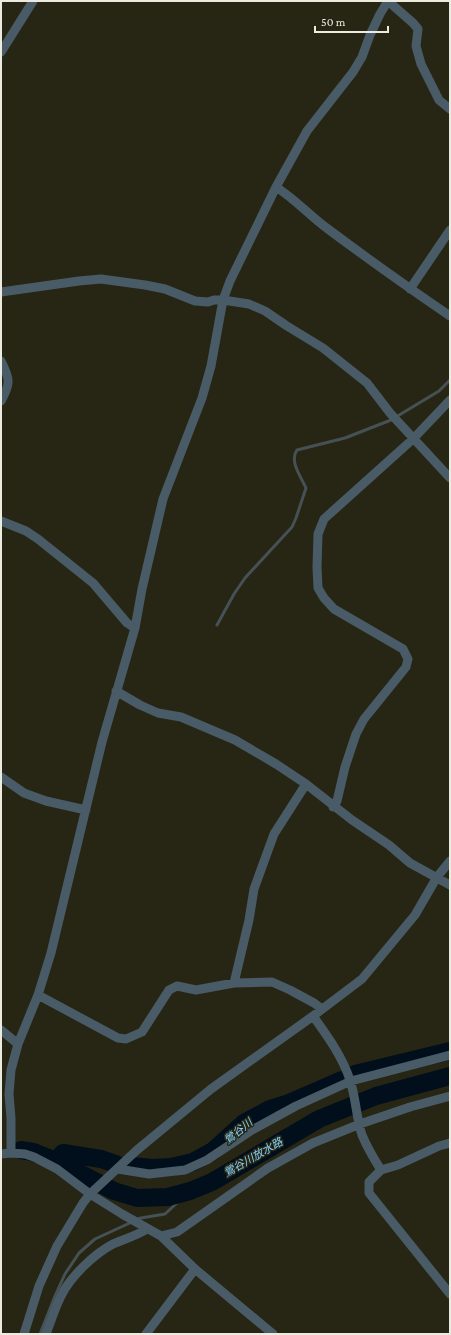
<svg xmlns="http://www.w3.org/2000/svg" width="451" height="1335" viewBox="0 0 451 1335" font-family="'Crimson Pro','Noto Sans JP',serif">
  <rect width="100%" height="100%" fill="#272614"/>
  <g fill="none" stroke-linecap="round" stroke-linejoin="round">
    <!-- stream -->
    <path stroke="#465156" stroke-width="3" d="M217,625L234,594L245,578L292,527L296,518L306,488C301,477 289,461 297,450L345,438L391,420L439,391L450,380
      M137,1219L141,1218L165,1214L190,1191
      M40,1334L55,1296L65,1274L79,1253L95,1239L132,1222"/>
    <!-- river -->
    <path stroke="#000f1b" stroke-width="18" d="M355,1074L450,1051
      M21,1150L33,1152L56,1161L114,1191L137,1198L168,1197L190,1191L212,1182L319,1119L376,1096L450,1076
      M56,1161L63,1153L101,1159L116,1164
      M132,1166L152,1168L171,1167L193,1162L213,1151L244,1123L270,1109L289,1103L342,1080"/>
    <!-- street -->
    <path stroke="#485b67" stroke-width="9" d="M388,1L413,23L418,29L416,46L421,64L439,100L450,109
      M1,52L33,1
      M276,187C295,199 310,216 328,229C368,259 409,288 450,316
      M410,289L450,230
      M1,292L79,281L101,279L145,285L165,289L195,301L208,302L214,300H223L249,304L265,311L287,326L323,348L367,383L390,413L450,478
      M1,361C10,379 11,383 1,401
      M1,521L26,531L38,539L93,583L127,623L135,628
      M116,691L140,705L158,713L181,717L235,740L276,764L306,784L352,820L389,845L410,863L450,885
      M1,777L24,793L46,801L86,810
      M333,807L337,801L345,767L356,734L364,719L406,667L408,659L403,649L334,609L324,598L318,588L317,567L318,534L324,519L413,439L450,400
      M234,983L249,920L254,889L274,834L306,784
      M38,995L118,1038L126,1039L142,1032L169,990L177,986L196,990L234,983L272,982L290,990L314,1003L322,1009
      M313,1016C328,1037 342,1056 350,1080C356,1098 356,1117 362,1135C367,1147 374,1159 381,1170
      M1,1030L18,1044
      M450,1143L439,1146L398,1165L381,1170L369,1182V1193L450,1294
      M11,1153V1118L9,1094L11,1070L18,1044L38,995L51,953L102,742L135,628L142,589L163,499L202,398L211,366L223,300L230,281L276,187L307,131L353,72L362,57L370,35L380,14L388,1
      M1,1154L11,1153L25,1154L34,1157L57,1169L90,1194L122,1214L161,1236L195,1269L273,1334
      M118,1169L149,1174L185,1170L207,1160L252,1130L296,1106L351,1081L450,1055
      M161,1236L177,1232L268,1168L313,1143L360,1124L410,1107L450,1096
      M24,1334L39,1286L57,1246L83,1203L90,1194L137,1150L211,1089L313,1016L362,979L415,915L437,877L450,861
      M46,1334C51,1321 55,1308 61,1296C70,1277 94,1254 113,1244C124,1239 136,1236 147,1229
      M146,1334L195,1269"/>
  </g>
  <g text-anchor="middle" dominant-baseline="central" stroke-width="3" stroke-linejoin="round" paint-order="stroke">
    <!-- water labels -->
    <g font-size="11" font-style="italic" fill="#83d0f9" stroke="#272614">
      <text transform="translate(238 1131) rotate(-39)">鶯谷川</text>
      <text transform="translate(253 1157) rotate(-30)">鶯谷川放水路</text>
    </g>
  </g>
  <!-- border -->
  <rect width="451" height="1335" fill="none" stroke="#ebebdf" stroke-width="4"/>
  <!-- scale -->
  <path d="M315 26v6h73v-6" fill="none" stroke="#ebebdf" stroke-width="2"/>
  <text x="321" y="26" font-size="12" fill="#ebebdf" stroke="#272614" stroke-width="3" paint-order="stroke">50 m</text>
</svg>
